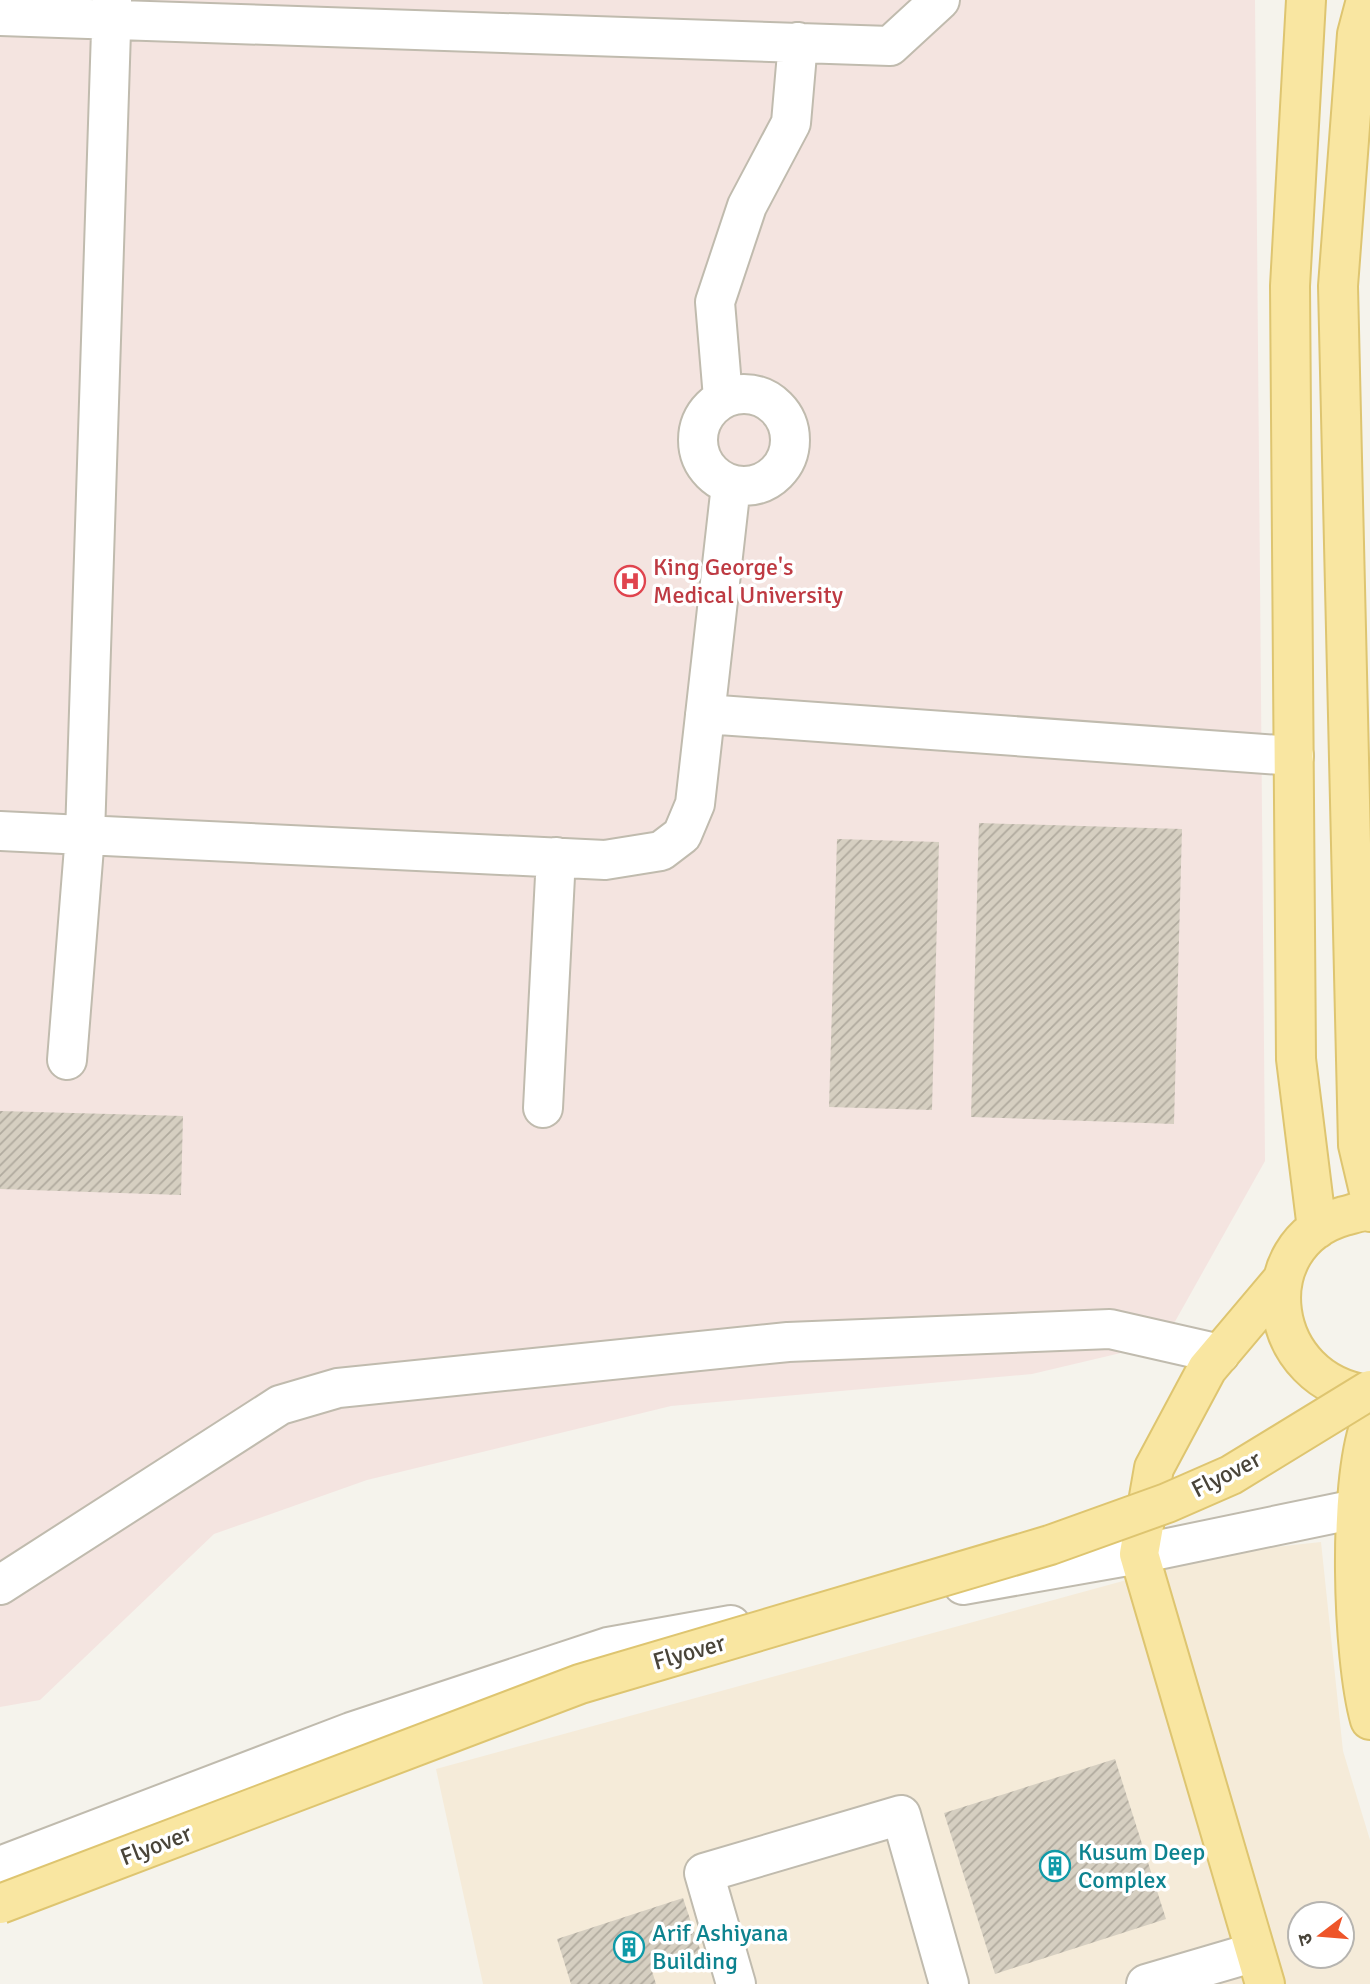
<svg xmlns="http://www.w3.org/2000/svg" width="1370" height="1984" viewBox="0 0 1370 1984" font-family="Signika,'Noto Sans Devanagari',sans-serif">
  <defs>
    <pattern id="building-hatch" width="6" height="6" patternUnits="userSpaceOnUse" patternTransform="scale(1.75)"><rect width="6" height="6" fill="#d6cfc1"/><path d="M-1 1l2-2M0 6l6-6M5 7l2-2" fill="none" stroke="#b0aa9e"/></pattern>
  </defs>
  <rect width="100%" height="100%" fill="#f5f3ec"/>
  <!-- commercial -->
  <path fill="#f5ebd9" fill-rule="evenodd" d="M1321,1542L1343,1751L1370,1840V1984H483L436,1769L1229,1552ZM1300,1914H1342V1956H1300Z"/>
  <!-- medical -->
  <path fill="#f4e4e0" d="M0,0H1255L1265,1161L1163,1343L1032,1374L671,1406L367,1480L214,1534L40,1700L0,1707Z"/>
  <!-- building -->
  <path fill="url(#building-hatch)" d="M979,823L1182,829L1174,1124L971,1117Z
    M837,839L939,842L932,1110L829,1107Z
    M0,1111L183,1116L181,1195L0,1189Z
    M1115,1759L1166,1919L995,1974L944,1813Z
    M683,1898L702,1955L652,1971L656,1984H571L557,1939Z"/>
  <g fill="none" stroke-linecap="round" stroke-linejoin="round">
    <!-- minor casing -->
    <g stroke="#c0bbae" stroke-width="42">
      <path id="minor" d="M0,16L890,46L940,0
        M698 440a46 46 0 1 1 92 0a46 46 0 1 1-92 0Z
        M723,398L715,302L747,206L791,123L798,42
        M705,714L1294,756
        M0,831L605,860L661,851L682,835L695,804L731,485
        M67,1060L85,835L112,0
        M543,1108L556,857
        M0,1585L280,1405L338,1388L788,1342L1110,1329L1220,1354
        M963,1585L1139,1554L1370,1506
        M0,1866L351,1732L608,1647L731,1625
        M736,1984L704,1873L901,1815L949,1984
        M1146,1984L1255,1952"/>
    </g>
    <!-- major casing -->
    <g stroke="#dec570" stroke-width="42">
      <path id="major" d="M1306,0L1290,286L1296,1059L1317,1229
        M1366,0L1357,34L1338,286L1358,1145L1370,1196
        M1370,1212C1362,1210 1353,1214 1344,1216C1248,1244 1266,1383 1370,1395
        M1370,1424C1348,1486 1352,1655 1370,1720
        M1265,1984L1139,1554L1154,1468L1207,1369L1283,1279"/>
    </g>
    <!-- minor -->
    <use href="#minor" stroke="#fff" stroke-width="38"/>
    <!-- major -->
    <use href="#major" stroke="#f9e6a1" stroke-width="38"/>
    <!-- major-bridge casing -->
    <g stroke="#dec570" stroke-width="42" stroke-linecap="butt">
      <path id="major-bridge" d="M0,1904L580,1684L1050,1545L1167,1503L1231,1475L1370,1390"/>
    </g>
    <!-- major-bridge -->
    <use href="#major-bridge" stroke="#f9e6a1" stroke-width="38"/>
  </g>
  <!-- icons -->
  <defs>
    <g id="hospital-ring" transform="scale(1.575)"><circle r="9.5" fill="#fff" stroke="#e0444e" stroke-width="1.5"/><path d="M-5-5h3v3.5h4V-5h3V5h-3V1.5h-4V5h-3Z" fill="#e0444e"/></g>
    <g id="building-ring" transform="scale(1.575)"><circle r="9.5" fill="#fff" stroke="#0f9aa8" stroke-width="1.5"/><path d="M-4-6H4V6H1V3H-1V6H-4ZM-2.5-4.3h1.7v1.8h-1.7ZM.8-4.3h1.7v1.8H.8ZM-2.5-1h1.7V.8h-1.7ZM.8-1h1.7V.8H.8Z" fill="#0f9aa8"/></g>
  </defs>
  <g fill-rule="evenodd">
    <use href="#hospital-ring" x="630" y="581"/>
    <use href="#building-ring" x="1055" y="1866"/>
    <use href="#building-ring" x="629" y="1947"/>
  </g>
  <g text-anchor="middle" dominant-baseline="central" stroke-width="7" stroke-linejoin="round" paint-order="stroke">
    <!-- health labels -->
    <g font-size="24" fill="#be3a42" stroke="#fff" text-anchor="start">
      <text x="653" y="567">King George's<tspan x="653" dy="28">Medical University</tspan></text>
    </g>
    <!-- street labels -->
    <g font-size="24" fill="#494439" stroke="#fff">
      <text transform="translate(1226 1474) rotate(-27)">Flyover</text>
      <text transform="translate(689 1652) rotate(-16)">Flyover</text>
      <text transform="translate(156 1845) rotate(-21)">Flyover</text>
    </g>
    <!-- culture labels -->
    <g font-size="24" fill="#0d838f" stroke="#fff" text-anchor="start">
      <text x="1078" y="1852">Kusum Deep<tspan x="1078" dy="28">Complex</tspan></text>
      <text x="652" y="1933">Arif Ashiyana<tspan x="652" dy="28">Building</tspan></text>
    </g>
  </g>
  <!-- north arrow -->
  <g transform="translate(1321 1935) rotate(254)"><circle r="33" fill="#ffffff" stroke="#b6b4b0" stroke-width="2"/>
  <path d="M0-5L12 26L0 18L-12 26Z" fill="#ee5529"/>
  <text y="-10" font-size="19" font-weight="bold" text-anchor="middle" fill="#494439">उ</text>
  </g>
</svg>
